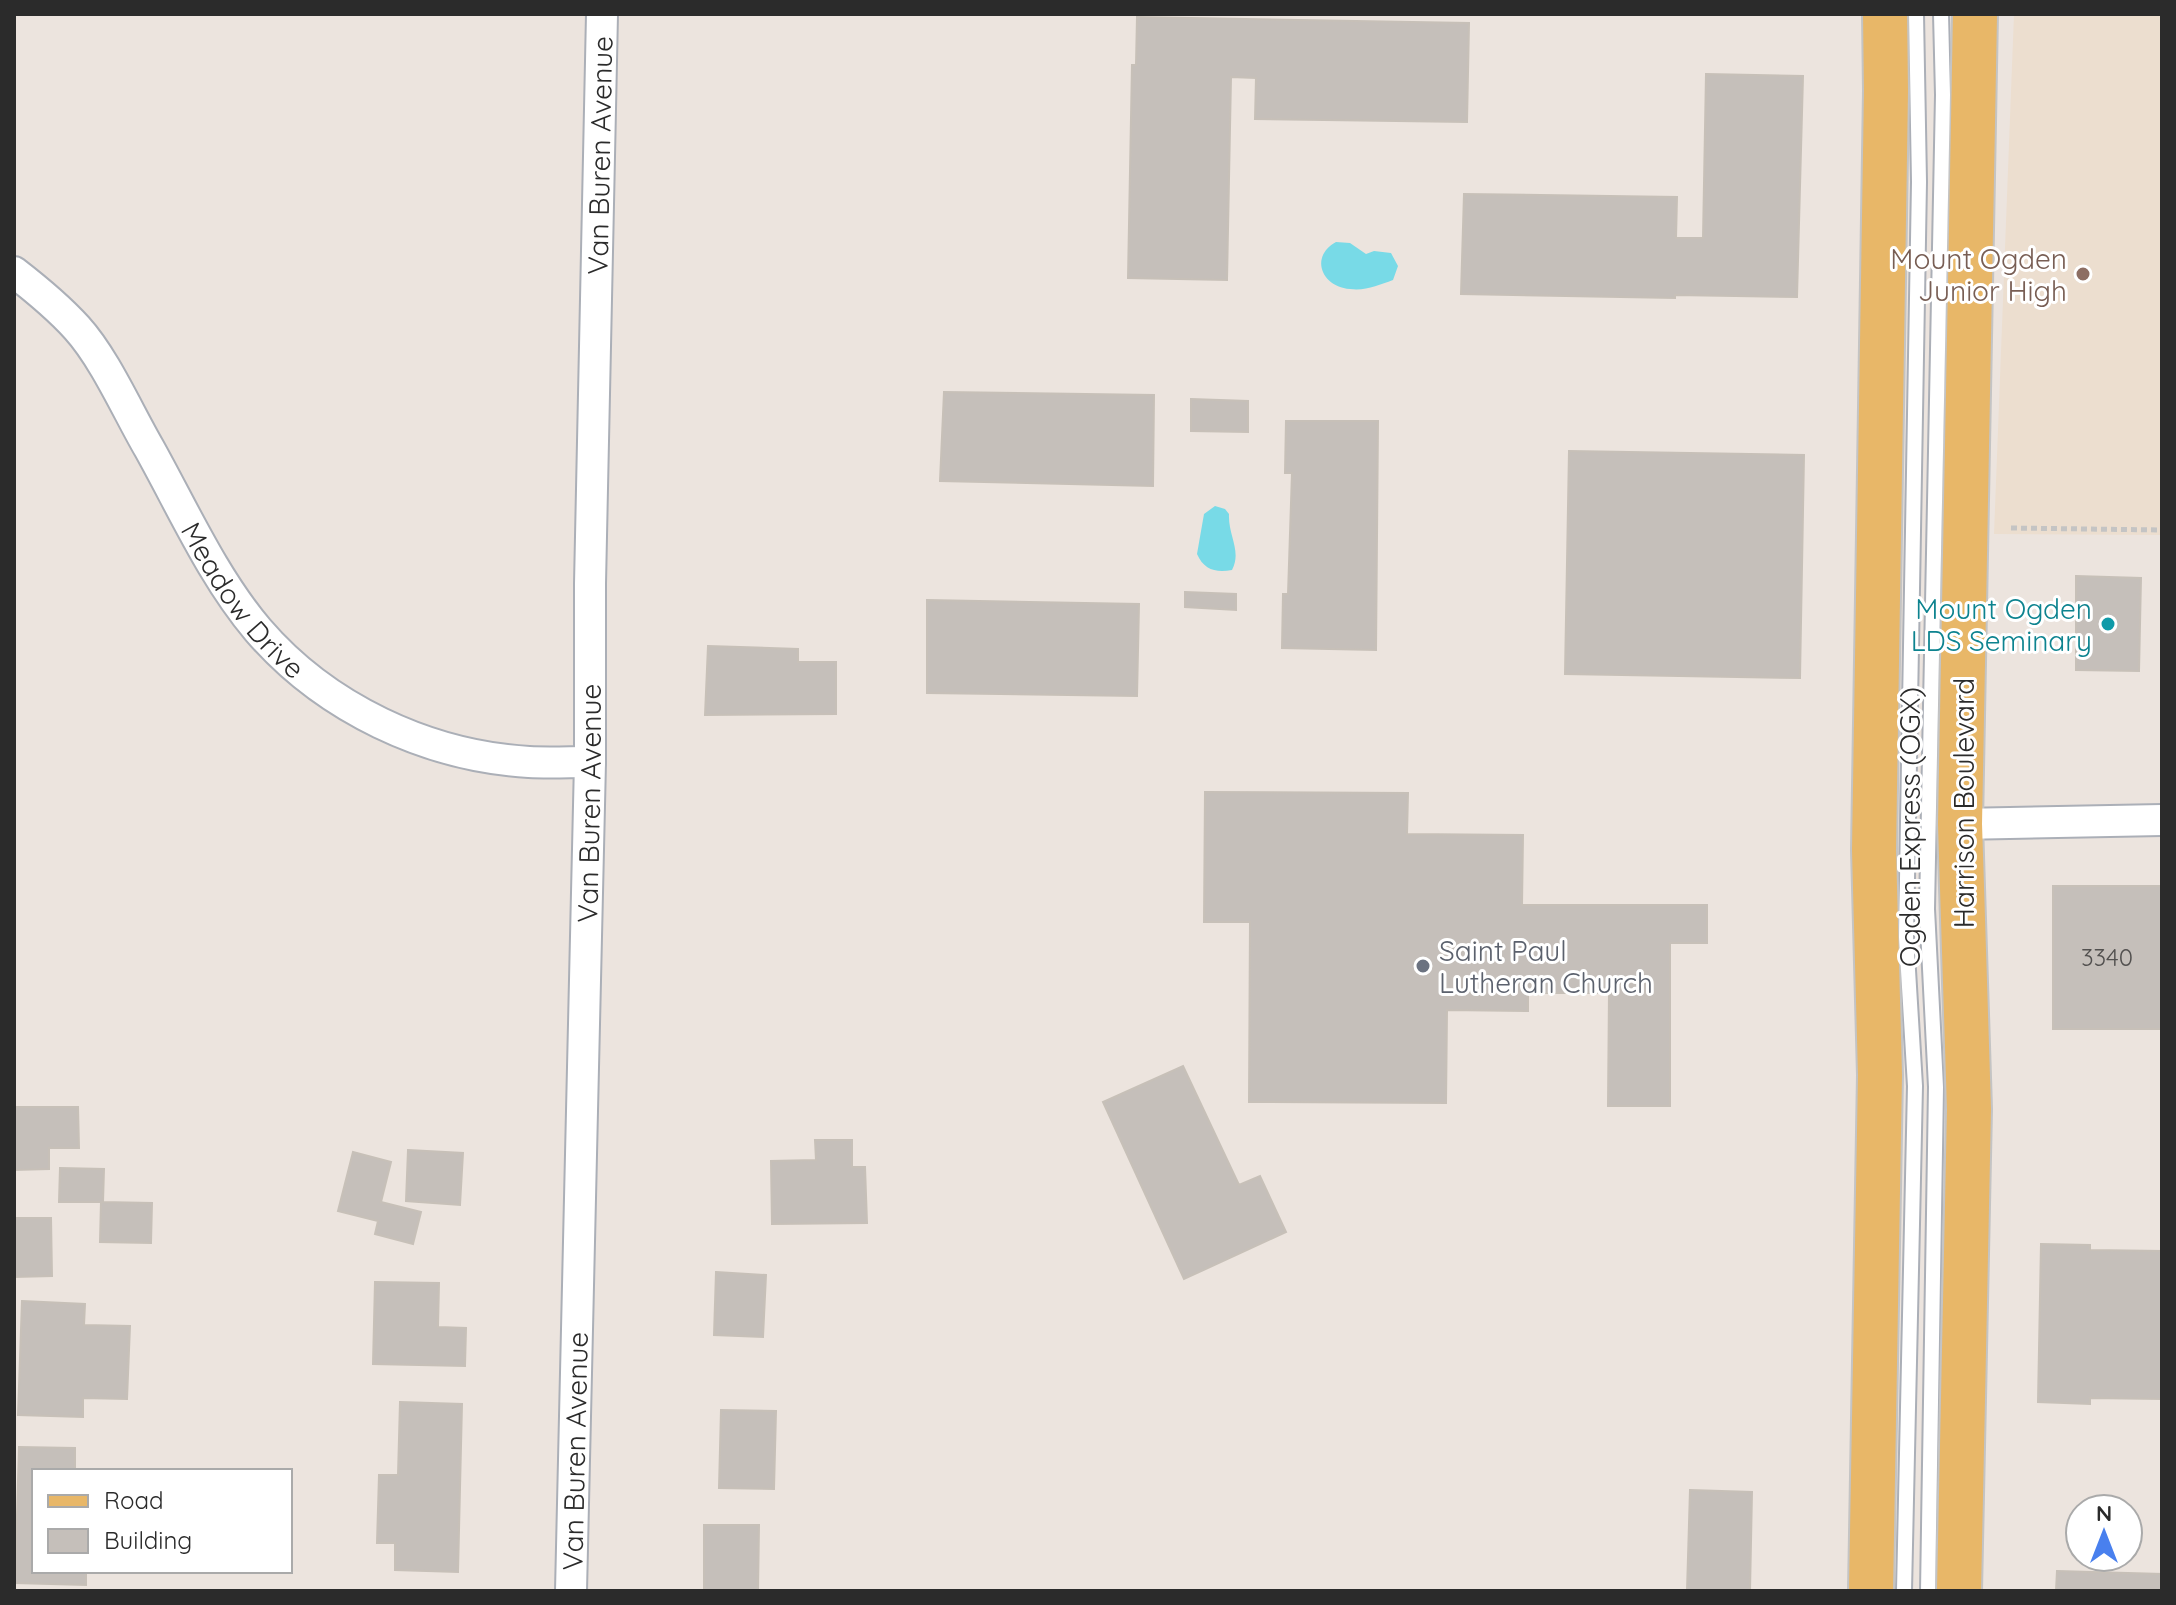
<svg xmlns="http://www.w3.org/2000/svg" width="2176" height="1605" viewBox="0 0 2176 1605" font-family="Quicksand,sans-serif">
  <rect width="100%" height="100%" fill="#ece4de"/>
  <!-- education -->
  <path fill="#ecdecf" d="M2014,14H2162V535L1994,534Z"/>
  <!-- water -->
  <path fill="#78dae7" d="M1336,242L1350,243L1366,254L1374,251L1391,253L1398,266L1393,280C1379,285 1366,291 1350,289C1322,287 1309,257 1336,242Z
    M1215,506L1225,509L1229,514C1228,536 1242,551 1232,570C1216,573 1204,570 1197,554L1204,514Z"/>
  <!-- building -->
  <path fill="#c5bfba" stroke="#c7c0b8" stroke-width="2" d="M1137,17L1469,23L1467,122L1255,119L1256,78L1231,77L1227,280L1128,278L1132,65H1136Z
    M1706,74L1803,76L1797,297L1675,295V298L1461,294L1464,194L1677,197L1676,238H1703Z
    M944,392L1154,395L1153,486L940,481Z
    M1191,399L1248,401V432L1191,431Z
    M1286,421H1378L1376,650L1282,648L1283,594H1288L1292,473H1285Z
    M1569,451L1804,455L1800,678L1565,674Z
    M2076,576L2141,578L2139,671L2076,670Z
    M1185,592L1236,594V610L1185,607Z
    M927,600L1139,604L1137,696L927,693Z
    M708,646L798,649V662H836V714L705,715Z
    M1205,792L1408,793L1407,834L1523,835L1522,905H1707V943H1670V1106H1608L1609,993H1528V1011L1447,1010L1446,1103L1249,1102L1250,922H1204Z
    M2053,886H2162V1029H2053Z
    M1183,1066L1239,1185L1260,1176L1286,1232L1184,1279L1103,1102Z
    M14,1107H78L79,1148H49V1169L14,1170Z
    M815,1140H852V1167H865L867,1223L772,1224L771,1161L816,1160Z
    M408,1150L463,1153L460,1205L406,1201Z
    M353,1152L391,1162L381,1202L421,1212L413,1244L375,1234L378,1221L338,1211Z
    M60,1168L104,1169L103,1202H59Z
    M101,1202L152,1203L151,1243L100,1242Z
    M14,1218H51L52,1276L14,1277Z
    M2041,1244L2090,1245V1250L2162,1251V1399L2090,1398V1404L2038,1402Z
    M716,1272L766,1275L763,1337L714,1335Z
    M375,1282L439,1283L438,1327L466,1328L465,1366L373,1364Z
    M22,1301L85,1304L84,1325L130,1326L127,1399L83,1398V1417L18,1415Z
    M400,1402L462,1404L458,1572L395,1570V1543H377L379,1475H398Z
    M721,1410L776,1411L774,1489L719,1488Z
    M19,1447L75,1448V1471H34V1571H86V1585L15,1583Z
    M1690,1490L1752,1492L1750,1591H1687Z
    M704,1525H759L758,1591H704Z
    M2057,1571L2162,1574V1591H2056Z"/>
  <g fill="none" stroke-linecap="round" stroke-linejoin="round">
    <!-- lane casing -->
    <g stroke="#abafb7" stroke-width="18">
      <path id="lane" d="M1904,1591L1915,1086L1906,937L1919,182L1916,14
        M1928,1591L1936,1087L1927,909L1943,95L1941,14"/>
    </g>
    <!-- street casing -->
    <g stroke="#abafb7" stroke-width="34">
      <g id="street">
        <path id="s1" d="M14,272C36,289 58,307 77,328C105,359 128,412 149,448C183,509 213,577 258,630C325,708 427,756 529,762C549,763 570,762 590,762"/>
        <path d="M1960,824L2162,820"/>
        <path id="s2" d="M571,1591L590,762V584L602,14"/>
      </g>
    </g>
    <!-- primary casing -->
    <g stroke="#c4c4c4" stroke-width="48">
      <path id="primary" d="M1871,1591L1880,1075L1874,850L1886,91L1885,14
        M1959,1591L1969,1109L1960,824L1975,14"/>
    </g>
    <!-- path -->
    <path stroke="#c4c4c4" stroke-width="5" stroke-dasharray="6 4" stroke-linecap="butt" d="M2011,528L2162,530"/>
    <!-- lane -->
    <use href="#lane" stroke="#fff" stroke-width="14"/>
    <!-- street -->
    <use href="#street" stroke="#fff" stroke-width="30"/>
    <!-- primary -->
    <use href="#primary" stroke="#e8b768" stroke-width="44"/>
  </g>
  <!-- markers -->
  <circle fill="#8d6e63" stroke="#fff" stroke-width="3" cx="2083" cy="274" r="8"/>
  <circle fill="#0f9aa8" stroke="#fff" stroke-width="3" cx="2108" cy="624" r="8"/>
  <circle fill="#6b7280" stroke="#fff" stroke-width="3" cx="1423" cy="966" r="8"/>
  <g text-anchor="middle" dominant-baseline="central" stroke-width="6" stroke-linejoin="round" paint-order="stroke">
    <!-- number labels -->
    <g font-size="24" fill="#52504f">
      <text x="2107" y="957">3340</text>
    </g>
    <!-- street labels -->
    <g font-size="28" fill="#2b2b2b" stroke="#fff">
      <text stroke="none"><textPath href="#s2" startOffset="1436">Van Buren Avenue</textPath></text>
      <text stroke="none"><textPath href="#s1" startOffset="404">Meadow Drive</textPath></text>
      <text stroke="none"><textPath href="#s2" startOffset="788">Van Buren Avenue</textPath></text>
      <text transform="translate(1963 803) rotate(-90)">Harrison Boulevard</text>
      <text transform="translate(1909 827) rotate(-90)">Ogden Express (OGX)</text>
      <text stroke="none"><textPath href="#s2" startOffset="140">Van Buren Avenue</textPath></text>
    </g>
    <!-- education labels -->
    <g font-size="28" fill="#785e54" stroke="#fff" text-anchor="end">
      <text x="2067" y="258">Mount Ogden<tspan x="2067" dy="32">Junior High</tspan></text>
    </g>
    <!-- culture labels -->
    <g font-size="28" fill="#0d838f" stroke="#fff" text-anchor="end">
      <text x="2092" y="608">Mount Ogden<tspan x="2092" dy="32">LDS Seminary</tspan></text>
    </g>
    <!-- worship labels -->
    <g font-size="28" fill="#5b616d" stroke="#fff" text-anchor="start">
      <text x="1439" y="950">Saint Paul<tspan x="1439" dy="32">Lutheran Church</tspan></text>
    </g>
  </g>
  <!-- border -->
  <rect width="2176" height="1605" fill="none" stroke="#2b2b2b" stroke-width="32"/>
  <!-- legend -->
  <rect x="32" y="1469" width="260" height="104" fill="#ffffff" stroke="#aaaaaa" stroke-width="2"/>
  <rect x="48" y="1495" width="40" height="12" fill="#e8b768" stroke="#aaaaaa" stroke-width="2"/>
  <text x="104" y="1509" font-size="24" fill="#2b2b2b">Road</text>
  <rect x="48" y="1529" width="40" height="24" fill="#c5bfba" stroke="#aaaaaa" stroke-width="2"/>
  <text x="104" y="1549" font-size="24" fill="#2b2b2b">Building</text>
  <!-- north arrow -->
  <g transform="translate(2104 1533)"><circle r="38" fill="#ffffff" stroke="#aaaaaa" stroke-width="2"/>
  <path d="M0-6L14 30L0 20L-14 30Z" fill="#4980ee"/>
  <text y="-12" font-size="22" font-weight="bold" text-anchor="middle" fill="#2b2b2b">N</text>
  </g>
</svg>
